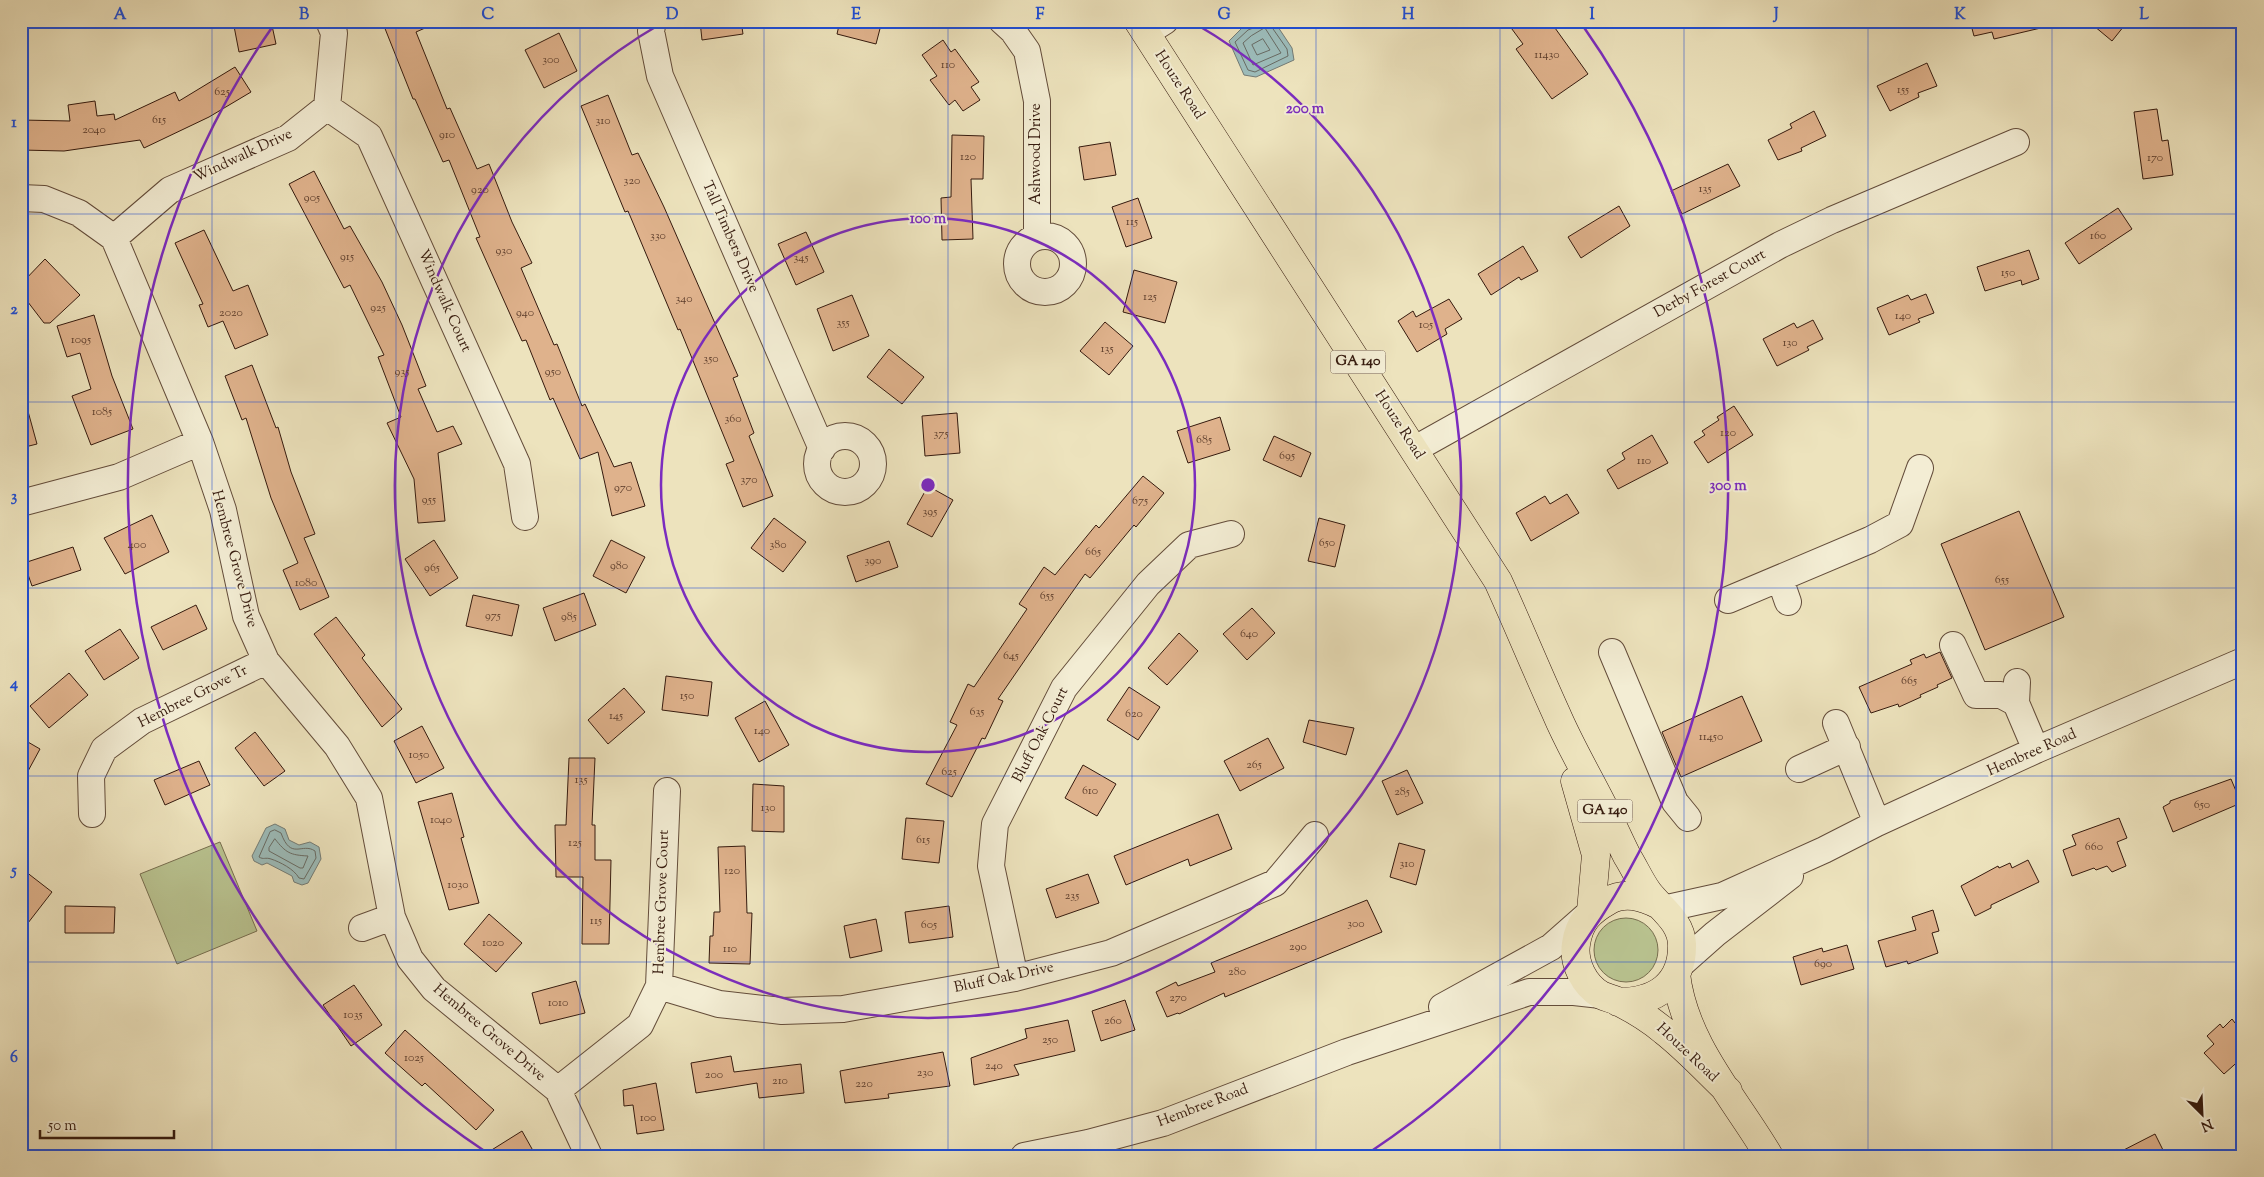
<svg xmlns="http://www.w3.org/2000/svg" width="2264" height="1177" viewBox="0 0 2264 1177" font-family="'Sorts Mill Goudy',serif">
  <rect width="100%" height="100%" fill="#ede3bd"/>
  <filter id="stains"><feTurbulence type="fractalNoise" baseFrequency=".004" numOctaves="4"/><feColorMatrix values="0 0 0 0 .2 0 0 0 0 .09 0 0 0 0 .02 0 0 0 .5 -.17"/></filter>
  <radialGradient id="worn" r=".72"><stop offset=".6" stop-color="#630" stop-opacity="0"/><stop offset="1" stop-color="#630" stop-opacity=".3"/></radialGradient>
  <!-- green -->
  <path fill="#b9c390" stroke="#776e4f" d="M220,842L257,931L177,964L140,874Z
    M1594 950a32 32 0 1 1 64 0a32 32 0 1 1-64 0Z"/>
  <!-- water -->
  <path fill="#9cbcba" stroke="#737b75" d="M1261,21H1274L1292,48L1294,60L1256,77L1244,75L1229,41L1245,25Z
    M275,824L285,829L289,840L299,845L310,842L319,847L321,859L308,883L302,885L294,882L292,876L267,863L262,865L254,861L252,856L266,828Z"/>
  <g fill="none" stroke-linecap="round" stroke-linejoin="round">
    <!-- shore -->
    <path stroke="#686b64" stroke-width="1" d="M1257,21L1256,27L1248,30L1235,42L1248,70L1255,72L1288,56L1287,49L1271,26L1270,21
      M1265,28L1281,53L1253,65L1243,43L1251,36Z
      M1263,39L1270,50L1257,55L1252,45Z
      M275,830L281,833C291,861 302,842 315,851L316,858L304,879L299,878C294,869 280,862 271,859C265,857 264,860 259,857L270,832Z
      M275,839C286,853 290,855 308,856L303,868H300L269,851V848Z"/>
  </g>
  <!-- building -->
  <path fill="#dfb28c" stroke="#351a0e" d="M233,21H271L276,44L239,52Z
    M382,21H441L416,32L447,109L450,108L477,169L489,164L512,222L532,263L521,268L554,345L557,344L582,406L585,404L614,467L631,462L645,506L612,516L598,452L580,459L553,398L550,400L526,340L522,341L476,238L480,237L449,160L443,162L415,99H413Z
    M700,21H741L743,34L702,40Z
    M840,21H882L876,44L837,34Z
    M1506,21H1538L1542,27L1550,21L1588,74L1552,99L1516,49L1523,44Z
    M1970,21H2044L2045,27L1994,39L1992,32L1974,36Z
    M2088,21H2128L2112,41Z
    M559,33L577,71L544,88L525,50Z
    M943,40L951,52L955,49L979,82L971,87L980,100L963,111L955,100L949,105L930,80L937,76L922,55Z
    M1927,63L1937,86L1918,93L1919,97L1890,111L1877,86Z
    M235,67L251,92L209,117L144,148L140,140L64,151L21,150V120L70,121L68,105L95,101L97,116L114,114L115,120L175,92L179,101Z
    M608,95L632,155L638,153L664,207L738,376L733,378L754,433L749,436L773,496L743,507L726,464L734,461L680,329L678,330L628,211L625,212L581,106Z
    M2157,109L2162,141L2168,140L2173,175L2143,179L2134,112Z
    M1814,111L1826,136L1801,148L1802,151L1778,160L1768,140L1792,128L1790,124Z
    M952,135L984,136L983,179H971L973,239L942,240L941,198L951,197Z
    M1110,142L1116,175L1084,180L1079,147Z
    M1728,164L1740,186L1682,214L1671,191Z
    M314,171L344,229L350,226L382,282L402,325L426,386L418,389L437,432L453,426L462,444L438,453L445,521L418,523L414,479L387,423L401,417L378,357L384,355L350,285L344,288L289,184Z
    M1138,198L1152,238L1126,247L1112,207Z
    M1619,206L1630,226L1581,258L1568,237Z
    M2118,208L2132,229L2079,264L2065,243Z
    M204,230L233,291L248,285L268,335L235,349L223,321L208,327L199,305L203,304L175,243Z
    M806,232L824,272L796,285L778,244Z
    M1523,246L1538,271L1521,280L1519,277L1491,295L1478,274Z
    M2029,250L2039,279L2022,285L2021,280L1985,291L1977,267Z
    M45,259L80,295L50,323H44L21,293V284Z
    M1134,270L1177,282L1165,323L1123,312Z
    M1926,294L1934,313L1918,319L1920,322L1889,335L1877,308L1908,295L1911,300Z
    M852,295L869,336L833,351L817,309Z
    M1449,299L1462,319L1445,329L1447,334L1417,352L1398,321L1413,311L1416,317Z
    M94,315L112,376L133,429L91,445L72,396L91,389L80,353L67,357L57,326Z
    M1813,320L1823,339L1807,347L1809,350L1777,366L1763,339L1794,323L1797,328Z
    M1105,322L1133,346L1109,375L1080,351Z
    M889,349L924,377L902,404L867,377Z
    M252,365L276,428L278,427L291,472L315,534L304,538L329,597L300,610L283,570L298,563L271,498L246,418L242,420L225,376Z
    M21,404H26L37,444L21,448Z
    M1734,406L1753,435L1708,463L1694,442L1705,435L1702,431L1719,420L1717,417Z
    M957,413L960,453L925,456L922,416Z
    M1220,417L1230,450L1188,463L1177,431Z
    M1652,435L1668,463L1618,489L1607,470L1625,459L1622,453Z
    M1274,436L1311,453L1301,477L1263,460Z
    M1143,476L1164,493L1136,527L1134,525L1090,578L1085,574L1049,625L998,699L1003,701L985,739L982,738L952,797L926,784L957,725L950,722L968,684L974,687L1027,609L1019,604L1044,567L1055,575L1096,525L1099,528Z
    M928,486L953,500L932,537L907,524Z
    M1567,494L1579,513L1531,541L1516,513L1545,496L1550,504Z
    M2019,511L2064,617L1985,650L1941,544Z
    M152,515L169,552L125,574L104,538Z
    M774,518L806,542L783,572L751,548Z
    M1319,518L1345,525L1335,567L1308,561Z
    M434,540L458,578L430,596L405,559Z
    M611,540L645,557L626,593L593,576Z
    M889,541L898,567L856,582L847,556Z
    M73,547L81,570L32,586L24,563Z
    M584,593L596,625L555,641L543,608Z
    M473,595L519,605L512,636L466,626Z
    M196,605L207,629L163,650L151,627Z
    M1252,608L1275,633L1247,660L1223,634Z
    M336,617L365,655L362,658L402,709L382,727L314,634Z
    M120,629L139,658L104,680L85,651Z
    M1179,633L1198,651L1167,685L1148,668Z
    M1940,652L1952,678L1937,685L1938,687L1920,695L1921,697L1899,707L1898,704L1871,713L1859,687L1912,664L1910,660L1924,654L1926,658Z
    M69,673L88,695L49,728L30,706Z
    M666,676L712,682L708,716L662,710Z
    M1129,687L1160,707L1138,740L1107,720Z
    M624,688L645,712L608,744L588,720Z
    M1742,696L1762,741L1681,777L1662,732Z
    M765,701L789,745L759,762L735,718Z
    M1309,720L1354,728L1346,755L1303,742Z
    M422,726L444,768L416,783L394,741Z
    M255,732L285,771L264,786L235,748Z
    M21,738L40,749L21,784Z
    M1268,738L1284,768L1240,791L1224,761Z
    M569,758H595L592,825H595V860H611L609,944H582L583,877H556L555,825H566Z
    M199,761L210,785L165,805L154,780Z
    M1083,765L1116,784L1097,816L1065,798Z
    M1407,770L1423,803L1397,815L1382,781Z
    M2231,779L2241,803L2173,832L2163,807L2170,803V801Z
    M753,784L784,786V832L752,831Z
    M452,793L464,837L461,838L479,903L449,910L418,802Z
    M1218,814L1232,849L1190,866L1188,859L1126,885L1114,856Z
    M906,818L944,821L939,863L902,859Z
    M2119,818L2127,838L2117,842L2126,866L2112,872L2107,866L2096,870L2094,868L2072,876L2063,850L2076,845L2072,835Z
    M1399,843L1425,850L1416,885L1390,877Z
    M745,846L747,913H752L750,964L709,963L710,936H713L714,912H720L718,847Z
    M2028,860L2039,882L1991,905V908L1975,916L1961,886L1998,866L1999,868L2010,863L2012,868Z
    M21,868L52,892L21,932Z
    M1088,874L1099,903L1056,918L1046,889Z
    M1367,900L1382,932L1225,997L1224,993L1179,1014L1178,1013L1167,1017L1156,992L1176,982L1178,986L1215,972L1211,963Z
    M65,906L115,907L114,933H65Z
    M949,906L953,937L909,943L905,912Z
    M1933,910L1939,931L1932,933L1938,953L1908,964L1907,961L1886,967L1878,941L1916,930L1912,917Z
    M489,914L522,943L496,972L464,944Z
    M876,919L882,951L850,958L844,926Z
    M1847,945L1854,969L1801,985L1793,957L1822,948L1823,952Z
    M576,981L585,1013L540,1024L532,993Z
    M354,985L382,1025L351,1046L323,1005Z
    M1125,1000L1135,1030L1101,1041L1092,1011Z
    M2243,1016V1057L2224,1074L2204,1053L2214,1044L2207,1036L2220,1024L2223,1028L2232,1019L2235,1023Z
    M1068,1020L1075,1051L1014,1065L1019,1075L974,1085L971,1058L1027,1038L1025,1029Z
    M405,1030L494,1110L476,1130L425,1083L422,1086L385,1053Z
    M943,1052L950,1086L888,1094L889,1098L845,1103L840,1071Z
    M731,1056L734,1072L801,1064L804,1093L759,1098L757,1083L696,1093L691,1063Z
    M656,1083L664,1130L637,1134L633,1105L624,1106L623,1090Z
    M522,1131L536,1156H482Z
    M2155,1134L2166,1156H2112Z"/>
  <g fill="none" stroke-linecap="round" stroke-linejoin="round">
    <!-- minor casing -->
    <g stroke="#634c3a" stroke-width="28">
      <path id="minor" d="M653,21L651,31L660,76L822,449
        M1002,21L1013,31L1027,51L1037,101V237
        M1146,33L1165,21
        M327,107L369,136L517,464L525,517
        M21,198L44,199L79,213L114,238L200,442L223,510L246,616L266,661L337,746L369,798L392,917L410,959L434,989L558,1090L589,1156
        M1017 264a28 28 0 1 1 56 0a28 28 0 1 1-56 0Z
        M114,238L170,190L288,138L327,107L334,33L329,21
        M817 464a28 28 0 1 1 56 0a28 28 0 1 1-56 0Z
        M1415,449L1780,245L1832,220L2016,142
        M21,503L119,477L200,442
        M1780,579L1788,602
        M1728,600L1870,540L1900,524L1920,468
        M1953,645L1976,695H2001L2016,703
        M1612,652L1675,802L1688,818
        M2017,682L2016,703L2036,750
        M1836,723L1877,823
        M1799,769L1847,747
        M92,814L91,776L104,749L142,721L266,661
        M1663,909L1722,896L1824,850L1877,823L2036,750L2243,661
        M362,928L392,917
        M1680,965L1715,934L1790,876
        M1015,978L991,866L995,824L1064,688L1148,584L1189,545L1231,534
        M659,986L719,1004L782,1011L843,1009L1015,978L1111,953L1275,883L1315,835
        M1442,1007L1551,947L1585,917
        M558,1090L640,1025L659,986L667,791
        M1024,1156L1088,1143L1163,1123L1347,1052L1529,992H1574L1601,995"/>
    </g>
    <!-- major casing -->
    <g stroke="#351a0e" stroke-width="29">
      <path id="major" d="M1138,21L1498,581C1518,625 1536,669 1556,713C1570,746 1588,776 1604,808C1612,824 1619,840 1627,856C1634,867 1640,881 1648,892C1661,909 1681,921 1682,944C1683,985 1655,1002 1618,1002
        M1575,781L1596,855L1591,911
        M1659,905C1643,897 1625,891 1608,901C1590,911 1579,922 1576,944C1573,963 1584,985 1601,995C1607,998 1614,999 1619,1002C1635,1010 1651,1020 1664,1031C1687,1049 1707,1071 1728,1091
        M1676,974C1684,1044 1735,1098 1769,1156"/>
    </g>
    <!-- minor -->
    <use href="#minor" stroke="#f3edd4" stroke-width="26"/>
    <!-- major -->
    <use href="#major" stroke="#ede3bd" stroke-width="28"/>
  </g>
  <!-- grid -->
  <path fill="none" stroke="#1d4ed8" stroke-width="1" stroke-opacity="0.55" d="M212,21V1156M396,21V1156M580,21V1156M764,21V1156M948,21V1156M1132,21V1156M1316,21V1156M1500,21V1156M1684,21V1156M1868,21V1156M2052,21V1156M21,214H2243M21,402H2243M21,588H2243M21,776H2243M21,962H2243"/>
  <!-- distance rings -->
  <g fill="none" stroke="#7b2cbf" stroke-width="2.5">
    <circle cx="928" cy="485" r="267"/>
    <path d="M1194 23A533 533 0 1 1 662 23"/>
    <path d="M486 1152A800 800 0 0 1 273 26M1583 26A800 800 0 0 1 1370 1152"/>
  </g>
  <g text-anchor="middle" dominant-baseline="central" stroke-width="4" stroke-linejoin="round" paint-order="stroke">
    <!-- number labels -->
    <g font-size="12" fill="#60402e">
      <text x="1547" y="55">11430</text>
      <text x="551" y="60">300</text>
      <text x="948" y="65">110</text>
      <text x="1903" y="90">155</text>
      <text x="222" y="92">625</text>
      <text x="159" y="120">615</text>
      <text x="603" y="121">310</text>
      <text x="94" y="130">2040</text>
      <text x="447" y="135">910</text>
      <text x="968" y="157">120</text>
      <text x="2155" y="158">170</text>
      <text x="632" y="181">320</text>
      <text x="1705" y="189">135</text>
      <text x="480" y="190">920</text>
      <text x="312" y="198">905</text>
      <text x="1132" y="222">115</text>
      <text x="658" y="236">330</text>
      <text x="2098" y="236">160</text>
      <text x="504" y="251">930</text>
      <text x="347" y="257">915</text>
      <text x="801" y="258">345</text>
      <text x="2008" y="273">150</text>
      <text x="1150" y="297">125</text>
      <text x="684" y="299">340</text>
      <text x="378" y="308">925</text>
      <text x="231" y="313">2020</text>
      <text x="525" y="313">940</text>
      <text x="1903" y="316">140</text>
      <text x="843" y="323">355</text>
      <text x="1426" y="325">105</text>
      <text x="81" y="340">1095</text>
      <text x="1790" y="343">130</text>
      <text x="1107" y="349">135</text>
      <text x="711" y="359">350</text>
      <text x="402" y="372">935</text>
      <text x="553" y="372">950</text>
      <text x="102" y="412">1085</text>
      <text x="733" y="419">360</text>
      <text x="1728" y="433">120</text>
      <text x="941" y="434">375</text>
      <text x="1204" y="440">685</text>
      <text x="1287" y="456">695</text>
      <text x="1644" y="461">110</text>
      <text x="749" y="480">370</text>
      <text x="623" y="488">970</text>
      <text x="429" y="500">955</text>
      <text x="1140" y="501">675</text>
      <text x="930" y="512">395</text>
      <text x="1327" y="543">650</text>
      <text x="137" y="545">400</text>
      <text x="778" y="545">380</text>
      <text x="1093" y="552">665</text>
      <text x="873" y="561">390</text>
      <text x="619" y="566">980</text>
      <text x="432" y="568">965</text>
      <text x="2002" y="580">655</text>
      <text x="306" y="583">1080</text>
      <text x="1047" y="596">655</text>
      <text x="493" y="616">975</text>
      <text x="569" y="617">985</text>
      <text x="1249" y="634">640</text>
      <text x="1011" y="656">645</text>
      <text x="1909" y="681">665</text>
      <text x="687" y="696">150</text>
      <text x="977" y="712">635</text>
      <text x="1134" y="714">620</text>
      <text x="616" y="716">145</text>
      <text x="762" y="731">140</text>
      <text x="1711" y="737">11450</text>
      <text x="419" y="755">1050</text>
      <text x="1254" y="765">265</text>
      <text x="949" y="772">625</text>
      <text x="581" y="780">135</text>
      <text x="1090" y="791">610</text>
      <text x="1402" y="792">285</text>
      <text x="2202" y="805">650</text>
      <text x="768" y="808">130</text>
      <text x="441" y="820">1040</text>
      <text x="923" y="840">615</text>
      <text x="575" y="843">125</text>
      <text x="2094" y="847">660</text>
      <text x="1407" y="864">310</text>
      <text x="732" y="871">120</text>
      <text x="458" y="885">1030</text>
      <text x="1072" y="896">235</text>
      <text x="596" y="921">115</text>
      <text x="1356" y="924">300</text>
      <text x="929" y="925">605</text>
      <text x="493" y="943">1020</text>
      <text x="1298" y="947">290</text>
      <text x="730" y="949">110</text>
      <text x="1823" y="964">690</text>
      <text x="1237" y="972">280</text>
      <text x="1178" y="998">270</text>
      <text x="558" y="1003">1010</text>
      <text x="353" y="1015">1035</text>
      <text x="1113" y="1021">260</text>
      <text x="1050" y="1040">250</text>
      <text x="414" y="1058">1025</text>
      <text x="994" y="1066">240</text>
      <text x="925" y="1073">230</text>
      <text x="714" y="1075">200</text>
      <text x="780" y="1081">210</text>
      <text x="864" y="1084">220</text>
      <text x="648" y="1118">100</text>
    </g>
    <!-- shield labels -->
    <g fill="#f3edd4" stroke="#6e5949" stroke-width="1">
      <rect x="1330.5" y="350.5" width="55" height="23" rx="4"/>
      <rect x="1577.5" y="799.5" width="55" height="23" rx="4"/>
    </g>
    <g font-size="14" font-weight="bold" fill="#351a0e">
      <text x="1358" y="362">GA 140</text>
      <text x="1605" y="811">GA 140</text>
    </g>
    <!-- street labels -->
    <g font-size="15" fill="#351a0e" stroke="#f3edd4">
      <text transform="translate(1179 85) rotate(57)">Houze Road</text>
      <text transform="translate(1036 154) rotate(-90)">Ashwood Drive</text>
      <text transform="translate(243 156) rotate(-25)">Windwalk Drive</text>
      <text transform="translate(730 237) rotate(66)">Tall Timbers Drive</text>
      <text transform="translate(1710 284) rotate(-29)">Derby Forest Court</text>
      <text transform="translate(444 301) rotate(66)">Windwalk Court</text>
      <text transform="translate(1399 425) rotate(57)">Houze Road</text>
      <text transform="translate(234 559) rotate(75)">Hembree Grove Drive</text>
      <text transform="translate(193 697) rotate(-27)">Hembree Grove Tr</text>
      <text transform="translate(1041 735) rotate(-63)">Bluff Oak Court</text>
      <text transform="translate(2032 753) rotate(-24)">Hembree Road</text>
      <text transform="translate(662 902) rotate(-88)">Hembree Grove Court</text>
      <text transform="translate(1004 978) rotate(-12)">Bluff Oak Drive</text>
      <text transform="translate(489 1033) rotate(40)">Hembree Grove Drive</text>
      <text transform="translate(1687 1053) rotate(43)">Houze Road</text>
      <text transform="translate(1203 1106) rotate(-21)">Hembree Road</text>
    </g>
  </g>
  <circle cx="928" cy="485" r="8" fill="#7b2cbf" stroke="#f3edd4" stroke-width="2.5"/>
  <g font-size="15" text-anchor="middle" font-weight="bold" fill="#7b2cbf" stroke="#f3edd4" stroke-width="4" stroke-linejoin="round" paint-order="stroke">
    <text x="1305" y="113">200 m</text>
    <text x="928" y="223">100 m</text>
    <text x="1728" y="490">300 m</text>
  </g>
  <!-- margin -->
  <rect width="2264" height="1177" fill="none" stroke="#ede3bd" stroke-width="55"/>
  <!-- north arrow -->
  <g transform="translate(2202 1114) rotate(156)" stroke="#f3edd4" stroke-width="4" paint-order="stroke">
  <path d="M0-4L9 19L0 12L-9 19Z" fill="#351a0e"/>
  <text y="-8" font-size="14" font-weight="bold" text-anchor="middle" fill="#351a0e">N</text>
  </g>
  <!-- scale -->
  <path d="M40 1130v8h134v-8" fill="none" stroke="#351a0e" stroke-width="2.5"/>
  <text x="48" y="1130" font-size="15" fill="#351a0e" stroke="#f3edd4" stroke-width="4" paint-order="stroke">50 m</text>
  <rect x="28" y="28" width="2208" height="1122" fill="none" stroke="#1d4ed8" stroke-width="2"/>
  <g font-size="16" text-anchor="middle" font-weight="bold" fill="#1d4ed8">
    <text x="120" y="19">A</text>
    <text x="304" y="19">B</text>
    <text x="488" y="19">C</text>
    <text x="672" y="19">D</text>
    <text x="856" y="19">E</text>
    <text x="1040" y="19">F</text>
    <text x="1224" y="19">G</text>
    <text x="1408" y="19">H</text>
    <text x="1592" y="19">I</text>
    <text x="1776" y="19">J</text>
    <text x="1960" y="19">K</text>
    <text x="2144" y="19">L</text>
    <text x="14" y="127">1</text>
    <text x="14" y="314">2</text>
    <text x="14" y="501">3</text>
    <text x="14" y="688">4</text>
    <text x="14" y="875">5</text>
    <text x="14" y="1062">6</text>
  </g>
  <rect width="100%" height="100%" filter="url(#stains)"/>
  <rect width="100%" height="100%" fill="url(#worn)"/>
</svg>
